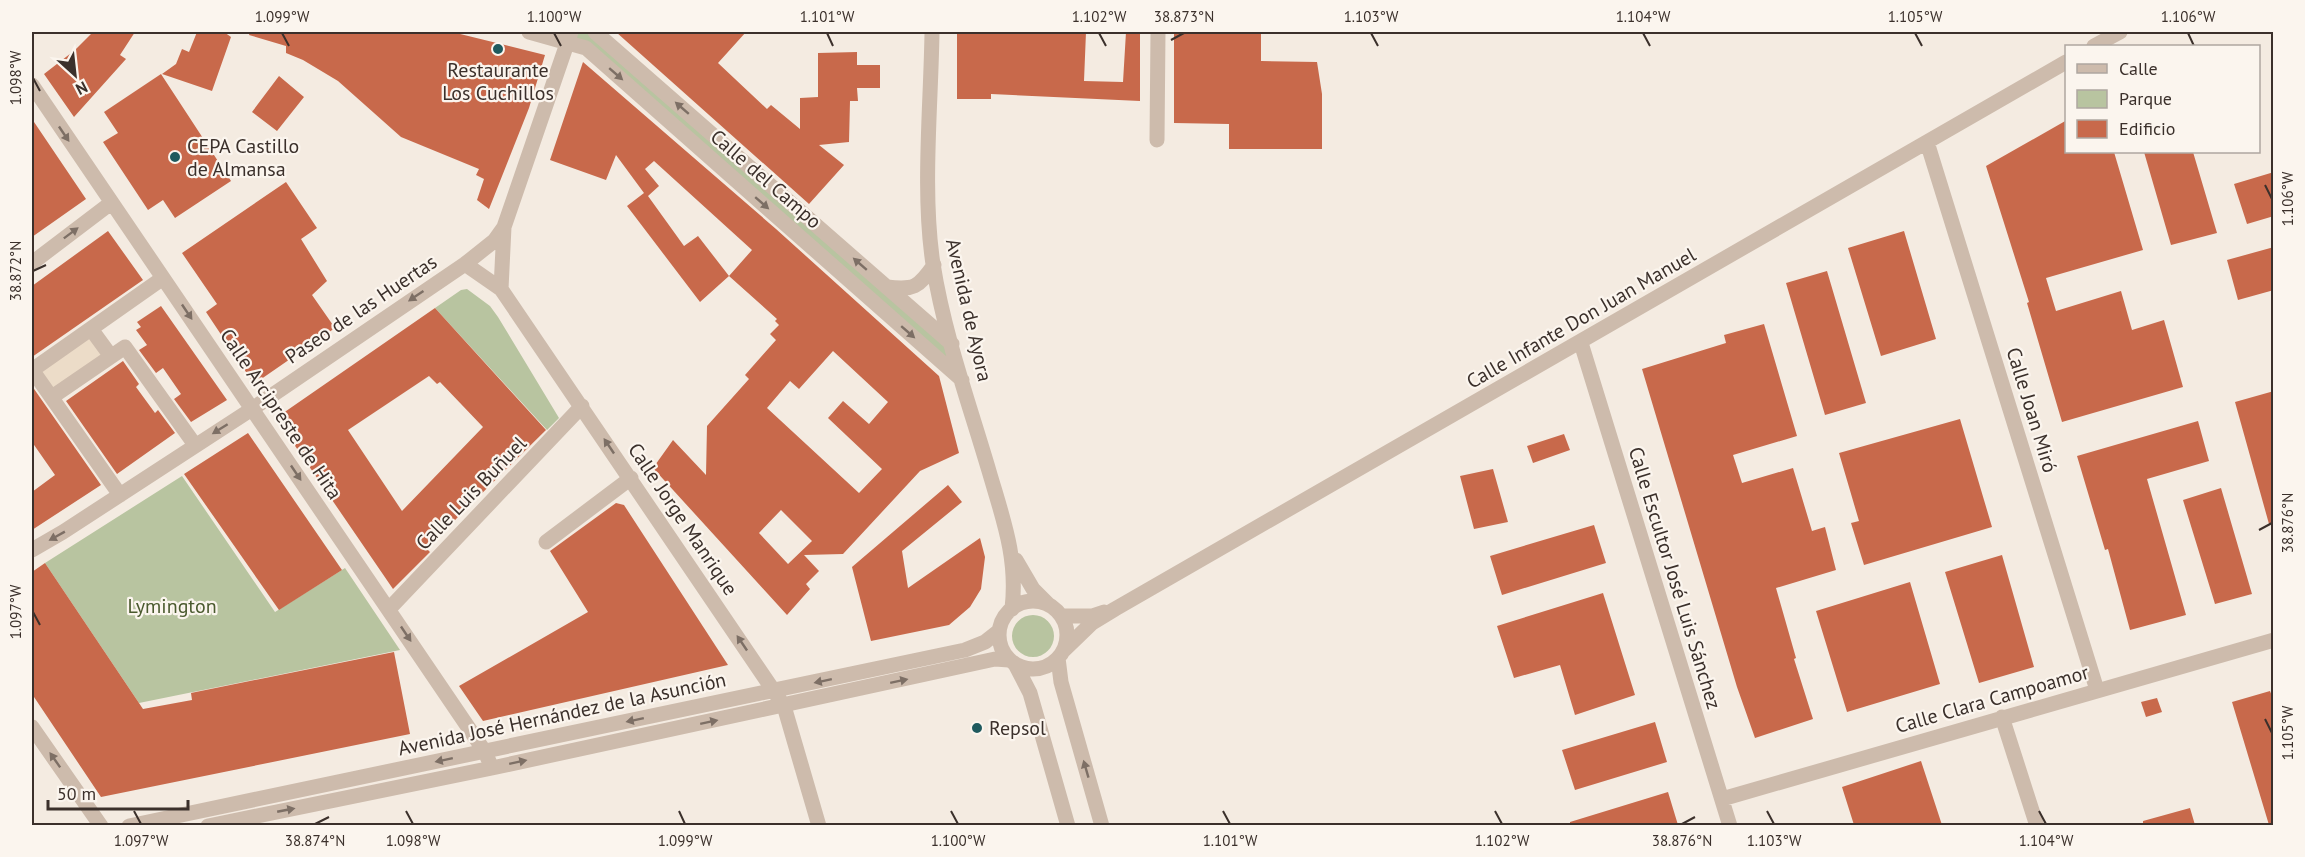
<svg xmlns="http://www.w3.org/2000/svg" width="2305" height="857" viewBox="0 0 2305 857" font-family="'PT Sans',sans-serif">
  <rect width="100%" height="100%" fill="#f4ebe1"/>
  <!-- green -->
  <path fill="#b8c4a0" d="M529,32H595L952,344L962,380L586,48Z
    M467,289L490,306L498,317L559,418L547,430L435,308L461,290Z
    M182,476L275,612L345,568L400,650L139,703L45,563Z
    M1012 636a21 21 0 1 1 42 0a21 21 0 1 1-42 0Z"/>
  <!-- plaza -->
  <path fill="#ecdcc8" d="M91,329L110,355L52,397L38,365Z"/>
  <!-- building -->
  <path fill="#c8694b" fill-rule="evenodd" d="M93,32H135L120,55L126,59L74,117L44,74L75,50Z
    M197,32H224L231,37L212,91L162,74L176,64L182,49L189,52Z
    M250,32H452L545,55L529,108L489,209L477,200L484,179L476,175L479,169L401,137L338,81L303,60L286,53V46L249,35Z
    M616,32H746L718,63L767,109L771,105L800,129V98L818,97V53L857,52V65H880V88H857L858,101H850L849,142L819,145L844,165L809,204Z
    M957,32H1086L1084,81L1123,82L1126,32H1140V101L991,94V99H957Z
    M1174,32H1261V61L1317,62L1322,94V149H1229V124L1174,123Z
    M583,62L776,229L939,376L959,453L920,471L843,554L804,555L819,571L806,584L810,589L787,615L653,468L673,440L706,475L707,426L749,379L745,375L776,340L770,334L779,325L775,321L777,319L729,276L700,302L627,206L644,193L616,155L606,180L550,160ZM654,161L752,250L729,276L698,236L684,246L648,196L659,186L645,169ZM833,351L888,402L869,424L843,401L828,418L882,469L859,493L767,408L790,381L799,389ZM781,510L812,541L788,564L759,533Z
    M161,74L231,181L175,218L163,200L148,210L103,142L118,133L104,112Z
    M279,76L304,97L277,131L252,112Z
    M32,119L86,199L32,237Z
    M2067,120V152H2114L2143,250L2046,278L2056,311L2121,291L2132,330L2164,320L2183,387L2062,422L2027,303L2029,302L1986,166Z
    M2144,152H2193L2217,233L2171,245Z
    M2274,172V216L2247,224L2234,184Z
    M286,182L317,228L301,239L327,281L312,295L335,328L254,384L206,312L217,304L182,253Z
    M108,231L143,280L32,357V286Z
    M1904,231L1936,339L1881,356L1848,248Z
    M2274,247V290L2238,300L2227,260Z
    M1827,271L1866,403L1825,415L1786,283Z
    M161,306L227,400L191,422L174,399L181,394L163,368L156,373L139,350L147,345L136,330L141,327L137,322Z
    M435,308L546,430L457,518L427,549L430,552L393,589L276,418ZM429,376L437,384L440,382L483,427L402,511L348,430Z
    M1764,324L1797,436L1733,455L1742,483L1793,468L1812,531L1825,527L1836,570L1776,588L1796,658L1794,659L1813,719L1755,738L1737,687L1642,369L1726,343L1724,335Z
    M123,361L139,384L136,387L155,413L158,410L175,433L117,474L66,401Z
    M32,386L101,485L32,530V492L55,475L32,442Z
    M2274,391V524H2269L2235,402Z
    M1960,419L1992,527L1864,565L1851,523L1859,521L1839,453Z
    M2198,421L2209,461L2147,479L2186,615L2130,630L2108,549L2105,550L2077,456Z
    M248,433L342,570L279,610L184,474Z
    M1564,434L1570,450L1533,463L1527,446Z
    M1493,469L1508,522L1474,529L1460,476Z
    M948,485L962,502L902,551L908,588L980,538L985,557L981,589L970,607L949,625L871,641L852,567Z
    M2221,488L2252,594L2215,604L2183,500Z
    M616,503L624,505L728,665L483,721L459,686L588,612L550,551Z
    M1594,525L1606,563L1502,595L1490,556Z
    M2002,555L2034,667L1979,683L1945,572Z
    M45,563L143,709L192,700L191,693L394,652L410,734L101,797L32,694V572Z
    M1910,582L1940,684L1847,712L1816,611Z
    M1603,593L1635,695L1575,715L1560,665L1514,678L1497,626Z
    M2270,691L2274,701V825H2269L2232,702Z
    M2157,698L2162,712L2146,717L2141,702Z
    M1655,722L1667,762L1575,790L1562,750Z
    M1921,761L1942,825H1854L1842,787Z
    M1668,792L1678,825H1570V822Z
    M2190,808L2195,825H2143V821Z"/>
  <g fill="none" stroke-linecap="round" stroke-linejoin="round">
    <!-- minor -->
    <path stroke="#cdbbac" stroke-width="15" d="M529,32L586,48L962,380
      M595,32L952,344
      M932,32C931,105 922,192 933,264C944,334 969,403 989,471C1003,519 1018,558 1012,609
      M2094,46L2120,32
      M32,85L485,752L492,768
      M1157,140L1158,32
      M1927,142L2097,690
      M32,263L111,203
      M465,264L501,289L784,706L819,826
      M887,287C914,290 918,288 934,265
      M501,289L504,227
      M91,329L110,355
      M1581,343L1730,826
      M52,397L125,347L195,445
      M120,495L35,374V368L163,278
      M546,542L631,478
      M32,550L63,532L252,409L465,264L494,241L504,227L571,32
      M1016,560L1033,589L1049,605
      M999 635a34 34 0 1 1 68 0a34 34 0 1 1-68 0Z
      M389,609L582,406
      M1061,616H1092L1104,612
      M1063,651L1092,623L1115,609L2066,62
      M1058,658L1061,682L1102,826
      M1015,664L1030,693L1068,826
      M2002,717L2037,826
      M32,727L101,826
      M1722,799L2274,640
      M129,826L965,650L985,642L999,631
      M208,826L492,768L995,659L1009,660"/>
  </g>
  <!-- one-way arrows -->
  <defs><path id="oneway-solid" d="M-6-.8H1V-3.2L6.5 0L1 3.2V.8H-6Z" transform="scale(1.5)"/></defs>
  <g fill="#7d6f65">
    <use href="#oneway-solid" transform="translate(616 74) rotate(41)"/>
    <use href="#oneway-solid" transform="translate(682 108) rotate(-139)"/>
    <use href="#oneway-solid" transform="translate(64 134) rotate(56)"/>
    <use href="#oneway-solid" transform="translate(762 203) rotate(41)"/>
    <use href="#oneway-solid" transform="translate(71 233) rotate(-37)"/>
    <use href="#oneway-solid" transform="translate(860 264) rotate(-139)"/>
    <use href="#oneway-solid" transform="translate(416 296) rotate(146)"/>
    <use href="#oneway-solid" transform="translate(187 312) rotate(56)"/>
    <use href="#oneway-solid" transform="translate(908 332) rotate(41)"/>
    <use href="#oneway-solid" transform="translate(220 429) rotate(148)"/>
    <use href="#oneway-solid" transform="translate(609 446) rotate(-124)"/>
    <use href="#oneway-solid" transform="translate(296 473) rotate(56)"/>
    <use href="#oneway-solid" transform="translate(57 536) rotate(151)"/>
    <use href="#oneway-solid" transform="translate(406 634) rotate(56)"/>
    <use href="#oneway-solid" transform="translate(742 643) rotate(-124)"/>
    <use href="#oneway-solid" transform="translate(823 681) rotate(168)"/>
    <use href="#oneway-solid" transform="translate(899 681) rotate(-12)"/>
    <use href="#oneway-solid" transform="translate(635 720) rotate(168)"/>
    <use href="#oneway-solid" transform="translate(709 722) rotate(-12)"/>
    <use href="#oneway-solid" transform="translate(55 760) rotate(-125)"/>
    <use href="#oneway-solid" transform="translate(444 760) rotate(168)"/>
    <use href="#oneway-solid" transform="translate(518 762) rotate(-12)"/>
    <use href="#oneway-solid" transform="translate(1086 769) rotate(-106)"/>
    <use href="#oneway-solid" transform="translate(286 810) rotate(-11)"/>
  </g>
  <!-- ticks -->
  <path fill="none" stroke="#3b302b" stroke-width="2" d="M282,33L289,46M554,33L561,46M827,33L833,46M1099,33L1106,46M1371,33L1378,46M1643,33L1650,46M1915,33L1922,46M2188,33L2194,46M1171,40L1184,33M33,78L40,91M2265,185L2272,199M33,271L46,265M2259,530L2272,523M33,612L40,625M2265,719L2272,733M134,811L141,824M406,811L413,824M679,811L685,824M951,811L958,824M1223,811L1230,824M1495,811L1502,824M1767,811L1774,824M2039,811L2046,824M315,824L329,817M1682,824L1695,817"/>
  <!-- markers -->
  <g fill="#1f5a5e" stroke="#fbf5ee" stroke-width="2">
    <circle cx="498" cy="49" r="6"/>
    <circle cx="175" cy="157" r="6"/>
    <circle cx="977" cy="728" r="6"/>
  </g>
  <g text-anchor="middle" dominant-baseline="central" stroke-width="4.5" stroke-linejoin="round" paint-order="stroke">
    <!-- poi labels -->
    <g font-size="20" fill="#3b302b" stroke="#fbf5ee" text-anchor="start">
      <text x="498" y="70" text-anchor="middle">Restaurante<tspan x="498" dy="23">Los Cuchillos</tspan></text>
      <text x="187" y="146">CEPA Castillo<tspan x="187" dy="23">de Almansa</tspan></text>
      <text x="989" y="728">Repsol</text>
    </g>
    <!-- street labels -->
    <g font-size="20" fill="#3b302b" stroke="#fbf5ee">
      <text transform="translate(766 179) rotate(41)">Calle del Campo</text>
      <text transform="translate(361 309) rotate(-34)">Paseo de las Huertas</text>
      <text transform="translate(969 310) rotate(77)">Avenida de Ayora</text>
      <text transform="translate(1581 318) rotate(-30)">Calle Infante Don Juan Manuel</text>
      <text transform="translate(2032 410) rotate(73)">Calle Joan Miró</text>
      <text transform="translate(281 414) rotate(56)">Calle Arcipreste de Hita</text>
      <text transform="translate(471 493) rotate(-46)">Calle Luis Buñuel</text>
      <text transform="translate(683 519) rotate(56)">Calle Jorge Manrique</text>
      <text transform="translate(1675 578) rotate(73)">Calle Escultor José Luis Sánchez</text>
      <text transform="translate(1992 699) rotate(-16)">Calle Clara Campoamor</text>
      <text transform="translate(562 714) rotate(-12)">Avenida José Hernández de la Asunción</text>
    </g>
    <!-- park labels -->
    <g font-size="20" fill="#4a5a2e" stroke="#fbf5ee">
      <text x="172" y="606">Lymington</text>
    </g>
  </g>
  <!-- border -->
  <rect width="2305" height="857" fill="none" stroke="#fbf5ee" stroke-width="66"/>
  <!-- legend -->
  <rect x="2065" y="45" width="195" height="108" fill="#fbf5ee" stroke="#aea6a0" stroke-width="1.5"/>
  <rect x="2077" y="64" width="30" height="9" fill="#cdbbac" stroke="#aea6a0" stroke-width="1.5"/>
  <text x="2119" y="75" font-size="18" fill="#3b302b">Calle</text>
  <rect x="2077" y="90" width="30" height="18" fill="#b8c4a0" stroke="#aea6a0" stroke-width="1.5"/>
  <text x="2119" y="105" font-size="18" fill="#3b302b">Parque</text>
  <rect x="2077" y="120" width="30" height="18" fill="#c8694b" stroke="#aea6a0" stroke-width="1.5"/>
  <text x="2119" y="135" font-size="18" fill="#3b302b">Edificio</text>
  <!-- north arrow -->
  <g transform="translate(75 75) rotate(153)" stroke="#fbf5ee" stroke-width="4.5" paint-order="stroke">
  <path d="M0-4.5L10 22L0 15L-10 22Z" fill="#3b302b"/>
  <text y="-9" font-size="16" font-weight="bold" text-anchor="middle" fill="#3b302b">N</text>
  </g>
  <!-- scale -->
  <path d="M48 800v9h140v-9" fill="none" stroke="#3b302b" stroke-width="3"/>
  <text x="57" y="800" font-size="18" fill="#3b302b" stroke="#fbf5ee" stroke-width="4.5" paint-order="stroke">50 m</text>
  <rect x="33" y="33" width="2239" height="791" fill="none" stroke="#3b302b" stroke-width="2"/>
  <g font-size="15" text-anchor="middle" fill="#3b302b">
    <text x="282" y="22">1.099°W</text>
    <text x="554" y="22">1.100°W</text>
    <text x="827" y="22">1.101°W</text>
    <text x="1099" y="22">1.102°W</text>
    <text x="1184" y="22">38.873°N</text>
    <text x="1371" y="22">1.103°W</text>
    <text x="1643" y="22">1.104°W</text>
    <text x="1915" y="22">1.105°W</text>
    <text x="2188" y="22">1.106°W</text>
    <text transform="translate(16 78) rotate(-90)" y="5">1.098°W</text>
    <text transform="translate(2288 199) rotate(-90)" y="5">1.106°W</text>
    <text transform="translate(16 271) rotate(-90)" y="5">38.872°N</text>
    <text transform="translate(2288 523) rotate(-90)" y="5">38.876°N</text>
    <text transform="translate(16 612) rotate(-90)" y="5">1.097°W</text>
    <text transform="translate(2288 733) rotate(-90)" y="5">1.105°W</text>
    <text x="141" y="846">1.097°W</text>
    <text x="315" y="846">38.874°N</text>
    <text x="413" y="846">1.098°W</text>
    <text x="685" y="846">1.099°W</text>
    <text x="958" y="846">1.100°W</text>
    <text x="1230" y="846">1.101°W</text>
    <text x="1502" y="846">1.102°W</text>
    <text x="1682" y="846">38.876°N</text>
    <text x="1774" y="846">1.103°W</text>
    <text x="2046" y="846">1.104°W</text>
  </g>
</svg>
